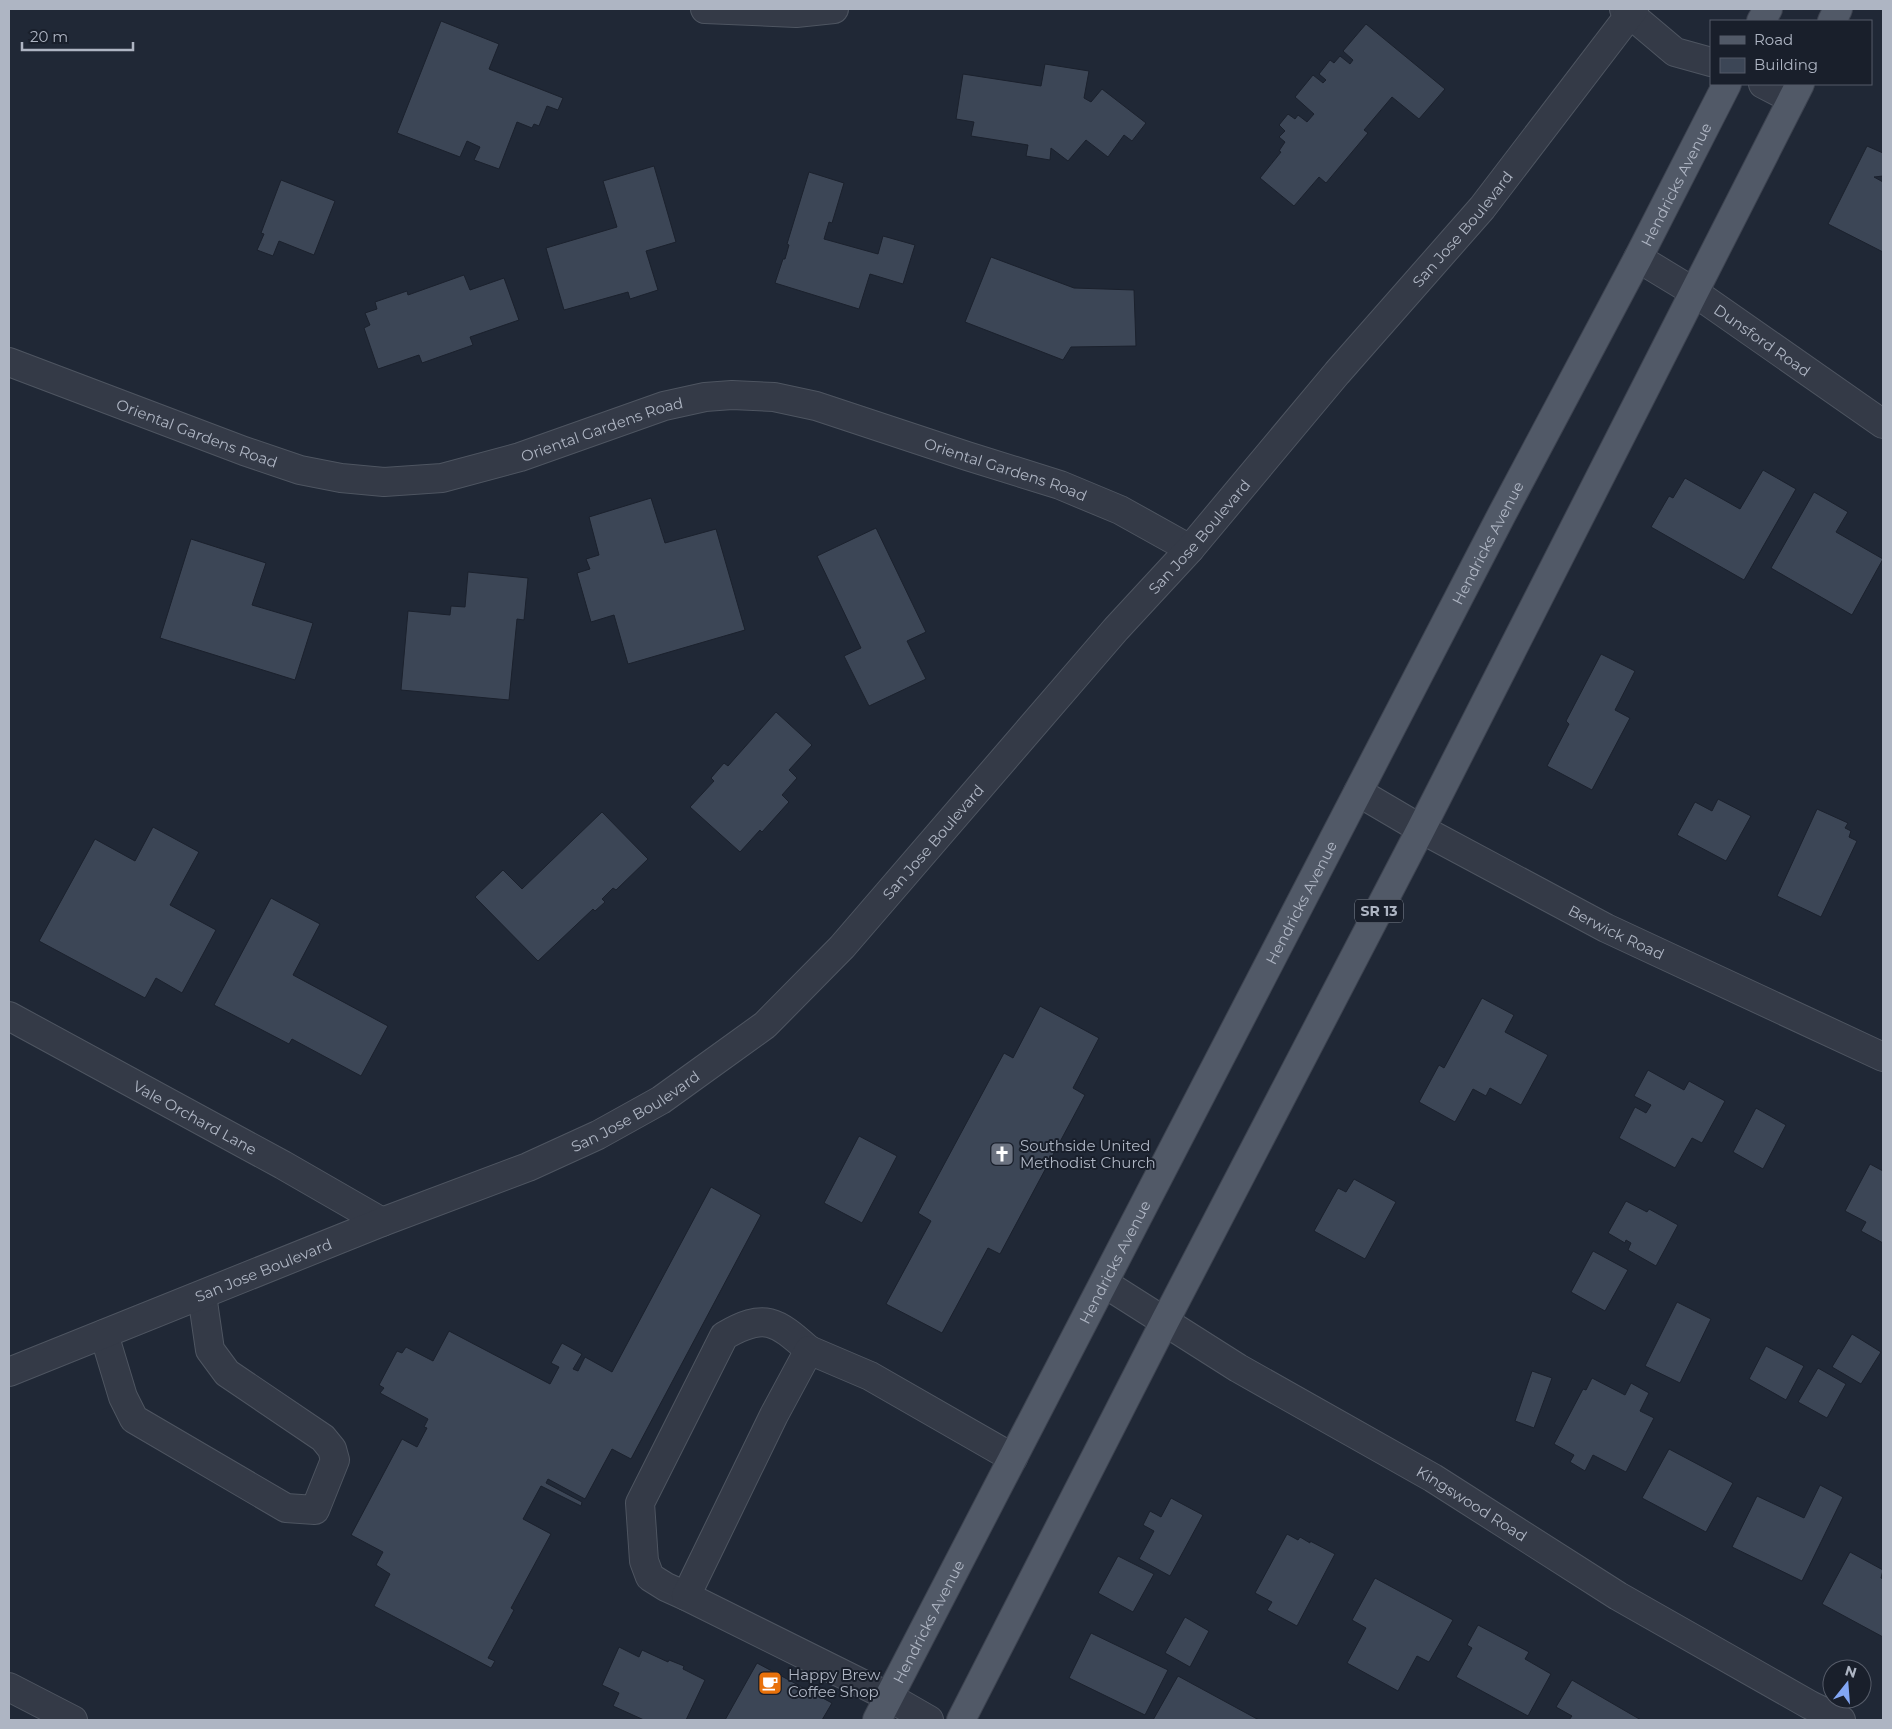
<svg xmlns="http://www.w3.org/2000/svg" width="1892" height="1729" viewBox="0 0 1892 1729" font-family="Montserrat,sans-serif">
  <rect width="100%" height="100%" fill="#202836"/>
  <!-- building -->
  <path fill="#3c4656" stroke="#1b212d" d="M441,21L499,44L489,69L563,98L558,110L547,106L539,126L534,124L532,128L517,122L499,169L474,160L480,147L467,141L460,157L397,133Z
    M1366,24L1445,89L1419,119L1392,97L1364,130L1368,133L1326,183L1319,177L1294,206L1260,178L1281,152L1279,151L1285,142L1279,137L1285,131L1279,125L1288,114L1295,119L1298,115L1307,122L1314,114L1295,97L1313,75L1323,83L1326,80L1319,74L1330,60L1334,63L1340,56L1350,64L1353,60L1343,51Z
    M1045,64L1089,71L1084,98L1091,102L1102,89L1146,123L1132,141L1124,135L1108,157L1086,140L1068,161L1051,148L1050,160L1026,156L1028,145L971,136L974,122L956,119L963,74L1041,86Z
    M1867,146L1883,153V176L1874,177L1883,182V252L1828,224Z
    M654,166L676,242L646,251L658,290L630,299L628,292L564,310L546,248L617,227L603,181Z
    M809,172L844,183L832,223L829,222L824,239L878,254L883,236L915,245L903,284L870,274L859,309L775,283L783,259H785L789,245L787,244Z
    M281,180L335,201L314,255L279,241L273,256L257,250L264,234L261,233Z
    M991,257L1074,288L1134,290L1136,346L1071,347L1063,360L965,322Z
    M464,275L470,290L504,278L519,320L470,337L473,345L422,363L419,355L378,369L364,328L370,325L365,313L377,309L375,302L407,291L408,295Z
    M1763,470L1796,489L1744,580L1651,527L1669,496L1673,498L1685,478L1740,509Z
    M1814,492L1848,512L1836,532L1883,559L1852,615L1771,568Z
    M651,498L665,543L716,529L745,630L628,664L614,615L591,622L577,573L590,569L586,559L599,555L589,517Z
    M876,528L926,632L907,641L926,679L869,706L844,656L861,648L817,556Z
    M191,539L266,563L252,605L313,623L295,680L160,638Z
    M468,572L528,578L524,620L517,619L509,700L401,690L408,611L450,615L451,606L465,607Z
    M1601,654L1635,671L1615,710L1630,718L1592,790L1547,766L1569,724L1566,721Z
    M776,712L812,745L789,770L797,778L782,795L789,802L762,832L760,830L740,852L690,807L714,781L711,778L724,763L728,766Z
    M1718,799L1751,816L1726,861L1677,835L1695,802L1712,811Z
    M1817,809L1848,823L1845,828L1851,831L1849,837L1857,841L1821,917L1777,896Z
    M602,812L648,859L616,890L613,888L602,899L605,902L595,911L593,909L538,961L475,897L503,870L522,889Z
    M153,827L199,852L170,905L216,930L182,993L156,978L145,998L39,941L95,839L135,861Z
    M271,898L320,924L293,975L388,1026L361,1076L292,1039L289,1044L214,1005Z
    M1482,998L1514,1015L1505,1032L1548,1055L1521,1105L1490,1088L1486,1096L1473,1089L1455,1122L1419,1102L1439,1065L1444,1068Z
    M1040,1006L1099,1038L1073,1088L1085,1095L1000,1254L988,1248L942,1333L886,1304L931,1221L918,1213L1004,1053L1013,1058Z
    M1648,1070L1684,1090L1689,1081L1725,1101L1702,1143L1692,1138L1675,1168L1619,1138L1635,1107L1646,1113L1651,1105L1634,1096Z
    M1756,1108L1786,1125L1763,1169L1733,1152Z
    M859,1136L897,1156L862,1223L824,1203Z
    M1870,1164L1883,1171V1243L1861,1231L1866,1222L1845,1211Z
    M1354,1179L1396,1202L1365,1259L1314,1231L1338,1188L1346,1192Z
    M711,1187L761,1215L631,1459L612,1449L585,1499L548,1479L546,1483L582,1502L581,1506L541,1486L523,1519L551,1534L511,1608L514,1610L488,1658L495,1661L491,1668L374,1606L390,1574L376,1565L383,1552L351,1535L402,1439L417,1447L427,1428L424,1427L428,1419L380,1393L384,1388L379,1385L397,1351L402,1353L406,1347L433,1361L449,1331L550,1384L559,1367L551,1363L562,1343L582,1354L573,1369L578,1371L585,1357L612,1372Z
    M1626,1201L1647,1212L1649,1209L1678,1225L1656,1266L1628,1250L1631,1243L1626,1240L1625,1243L1608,1233Z
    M1593,1251L1628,1270L1605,1311L1571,1292Z
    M1677,1302L1711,1319L1680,1383L1645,1366Z
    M1852,1334L1881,1352L1861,1384L1832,1367Z
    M1766,1346L1804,1366L1786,1400L1749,1379Z
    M1818,1368L1846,1384L1827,1418L1798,1402Z
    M1532,1371L1552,1378L1534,1428L1515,1421Z
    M1592,1378L1625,1395L1631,1383L1649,1393L1640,1411L1654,1418L1626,1472L1593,1455L1585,1471L1570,1462L1574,1455L1554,1444L1583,1389L1586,1390Z
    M1669,1449L1733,1483L1706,1532L1642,1498Z
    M1820,1485L1843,1497L1802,1581L1732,1547L1757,1496L1804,1518Z
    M1171,1498L1203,1515L1170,1576L1139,1559L1154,1531L1143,1525L1150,1511L1161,1517Z
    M1287,1534L1298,1540L1300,1537L1310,1543V1541L1335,1554L1297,1626L1267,1610L1272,1602L1255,1593Z
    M1850,1552L1883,1570L1881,1578L1883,1579V1637L1822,1604Z
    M1118,1556L1154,1574L1133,1612L1098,1593Z
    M1375,1578L1453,1620L1429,1662L1417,1656L1398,1691L1347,1663L1366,1628L1352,1620Z
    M1185,1617L1209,1631L1190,1667L1165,1653Z
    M1478,1625L1529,1652L1525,1659L1551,1674L1528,1716L1456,1677L1472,1648L1467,1645Z
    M1091,1633L1168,1670L1145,1715L1069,1678Z
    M619,1647L639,1657L642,1650L668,1662L669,1660L684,1666L683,1669L705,1680L686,1720H644L613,1706L619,1693L602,1685Z
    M757,1663L832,1703L822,1720H725Z
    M1178,1676L1259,1720H1153Z
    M1572,1680L1641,1720H1569L1572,1716L1556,1707Z"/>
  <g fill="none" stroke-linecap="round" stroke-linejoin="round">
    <!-- minor casing -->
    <g stroke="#4e5561" stroke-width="30">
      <g id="minor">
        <path d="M705,9L796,13L834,9"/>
        <path d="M1624,9L1675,52L1711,62"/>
        <path d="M1763,84L1792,99"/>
        <path id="s1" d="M1638,258L1694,292L1883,424"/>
        <path id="s2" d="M9,362L244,451L300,470L341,478L384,482L442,478L520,457L664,406L705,397L732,395L774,397L816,406L967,456L1060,485L1120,510L1190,549"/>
        <path id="s3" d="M1358,792L1421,829L1606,928L1883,1057"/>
        <path id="s4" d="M9,1016L283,1165L382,1222"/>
        <path id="s5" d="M1104,1283L1238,1368L1433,1478L1618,1596L1810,1705L1841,1720"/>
        <path d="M104,1334L123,1397L134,1419L286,1508L315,1510L335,1460L332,1449L323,1438L227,1373L210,1350L202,1295"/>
        <path id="s6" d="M9,1372L382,1222L528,1167L598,1135L661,1100L765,1025L842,947L1116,629L1190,549L1337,373L1482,208L1634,9"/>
        <path d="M686,1596L666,1587L650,1577L644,1561L640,1503L724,1336C765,1312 776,1321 809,1350"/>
        <path d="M9,1687L73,1720"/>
        <path d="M929,1720L889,1697L686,1596L774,1415L809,1350L870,1376L1013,1458"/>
      </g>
    </g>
    <!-- major casing -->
    <g stroke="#3d4350" stroke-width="30">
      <g id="major">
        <path d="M1761,21L1768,9"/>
        <path d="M1832,21L1838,9"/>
        <path id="s7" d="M877,1720L1501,516L1638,258L1727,84"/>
        <path d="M961,1720L1165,1321L1421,829L1800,84"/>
      </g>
    </g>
    <!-- minor -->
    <use href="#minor" stroke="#343a47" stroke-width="28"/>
    <!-- major -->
    <use href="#major" stroke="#515967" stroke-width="28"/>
  </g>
  <!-- icons -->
  <defs>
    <g id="church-square" transform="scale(1.25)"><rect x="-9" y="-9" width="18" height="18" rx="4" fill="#6b7280" stroke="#191f2b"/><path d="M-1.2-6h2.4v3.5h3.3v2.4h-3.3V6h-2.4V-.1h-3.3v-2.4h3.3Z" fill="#fff"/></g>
    <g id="cafe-square" transform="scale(1.25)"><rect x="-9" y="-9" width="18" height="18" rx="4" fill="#e8710a" stroke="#191f2b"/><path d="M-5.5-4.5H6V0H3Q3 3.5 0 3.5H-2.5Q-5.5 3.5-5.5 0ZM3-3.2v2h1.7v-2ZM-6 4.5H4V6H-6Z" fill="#fff"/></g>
  </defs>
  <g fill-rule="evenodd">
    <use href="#church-square" x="1002" y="1154"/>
    <use href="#cafe-square" x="770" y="1683"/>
  </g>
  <g text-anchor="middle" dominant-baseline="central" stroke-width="4" stroke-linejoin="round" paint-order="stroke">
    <!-- shield labels -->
    <rect fill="#191f2b" stroke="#818895" stroke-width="1" x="1355" y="899.5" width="48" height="23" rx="4"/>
    <g font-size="14" font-weight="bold" fill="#aeb5c3">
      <text x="1379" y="911">SR 13</text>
    </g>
    <!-- street labels -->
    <g font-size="15" fill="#aeb5c3" stroke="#191f2b">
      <text stroke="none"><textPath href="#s7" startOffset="1731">Hendricks Avenue</textPath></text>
      <text stroke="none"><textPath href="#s6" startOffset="1894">San Jose Boulevard</textPath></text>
      <text stroke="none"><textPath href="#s1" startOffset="149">Dunsford Road</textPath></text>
      <text stroke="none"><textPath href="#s2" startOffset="621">Oriental Gardens Road</textPath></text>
      <text stroke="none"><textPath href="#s2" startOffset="201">Oriental Gardens Road</textPath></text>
      <text stroke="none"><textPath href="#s2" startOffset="1041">Oriental Gardens Road</textPath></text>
      <text stroke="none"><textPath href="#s6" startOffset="1489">San Jose Boulevard</textPath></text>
      <text stroke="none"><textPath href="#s7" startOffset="1326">Hendricks Avenue</textPath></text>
      <text stroke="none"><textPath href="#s6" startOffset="1084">San Jose Boulevard</textPath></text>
      <text stroke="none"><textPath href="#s7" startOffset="921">Hendricks Avenue</textPath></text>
      <text stroke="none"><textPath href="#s3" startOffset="294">Berwick Road</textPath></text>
      <text stroke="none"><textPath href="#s6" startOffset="679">San Jose Boulevard</textPath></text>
      <text stroke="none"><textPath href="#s4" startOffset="212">Vale Orchard Lane</textPath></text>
      <text stroke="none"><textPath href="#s7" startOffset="516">Hendricks Avenue</textPath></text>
      <text stroke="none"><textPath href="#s6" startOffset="274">San Jose Boulevard</textPath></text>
      <text stroke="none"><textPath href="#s5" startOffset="429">Kingswood Road</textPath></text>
      <text stroke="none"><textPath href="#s7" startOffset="111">Hendricks Avenue</textPath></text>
    </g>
    <!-- poi labels -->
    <g font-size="15" fill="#aeb5c3" stroke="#191f2b" text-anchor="start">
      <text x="1020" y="1145">Southside United<tspan x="1020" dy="17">Methodist Church</tspan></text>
      <text x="788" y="1674">Happy Brew<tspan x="788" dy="17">Coffee Shop</tspan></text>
    </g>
  </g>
  <!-- border -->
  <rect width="1892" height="1729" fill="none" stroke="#aeb5c3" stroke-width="20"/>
  <!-- legend -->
  <rect x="1710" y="20" width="162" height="65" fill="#191f2b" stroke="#555b68"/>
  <rect x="1720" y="36" width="25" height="8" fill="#515967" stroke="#555b68"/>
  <text x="1754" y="45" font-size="15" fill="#aeb5c3">Road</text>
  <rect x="1720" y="58" width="25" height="15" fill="#3c4656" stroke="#555b68"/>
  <text x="1754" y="70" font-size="15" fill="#aeb5c3">Building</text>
  <!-- north arrow -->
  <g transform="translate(1847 1684) rotate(17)"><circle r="24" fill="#191f2b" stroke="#555b68"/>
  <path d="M0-4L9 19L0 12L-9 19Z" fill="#82a6f4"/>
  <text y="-8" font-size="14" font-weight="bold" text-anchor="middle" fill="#aeb5c3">N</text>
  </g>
  <!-- scale -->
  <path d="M22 42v8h111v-8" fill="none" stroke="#aeb5c3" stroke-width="2.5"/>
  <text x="30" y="42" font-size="15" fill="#aeb5c3" stroke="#191f2b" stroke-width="4" paint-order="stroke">20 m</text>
</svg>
